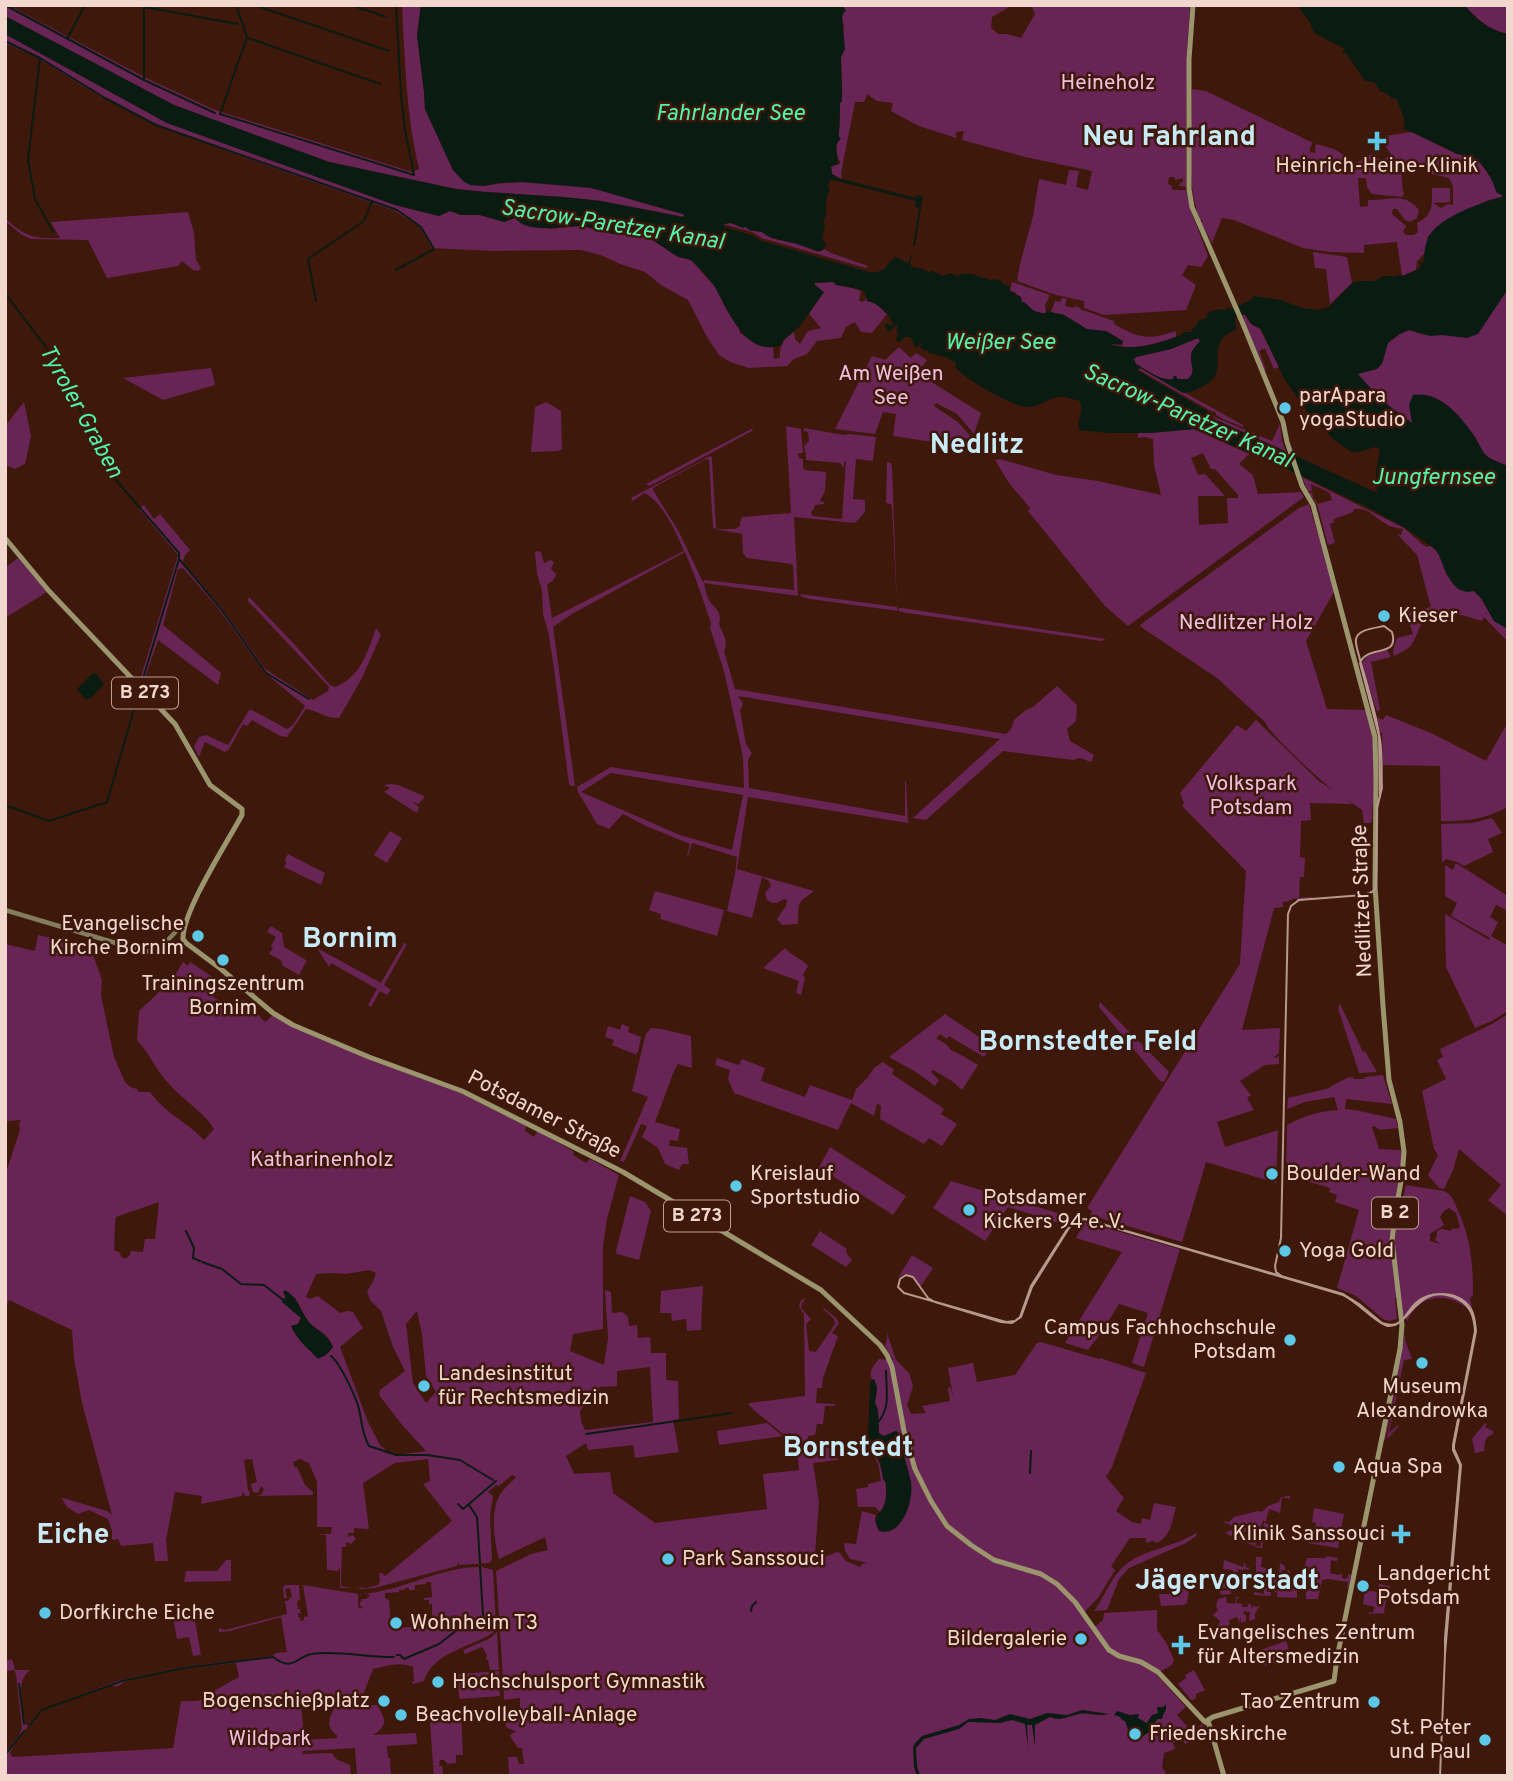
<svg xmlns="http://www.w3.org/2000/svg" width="1513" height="1781" viewBox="0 0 1513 1781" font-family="Overpass,sans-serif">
  <rect width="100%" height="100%" fill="#3e180a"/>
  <!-- green -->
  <path fill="#692456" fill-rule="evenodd" d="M5,5L14,8L148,79L215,110L412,172L419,169C406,115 405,60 402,5H421L417,35L424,92L425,109L453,170L484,186C513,180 564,181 593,188C624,196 653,207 683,214L685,217L601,201L563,197L485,192L456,189L329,162L174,105L5,16Z
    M844,5H1013L992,17L991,28L998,34H1007L1021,38L1035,14L1031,5H1190L1187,52L1186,187L1179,186L1180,183L1183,182V178L1175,180L1174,177H1169L1168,184L1172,186V190H1186L1190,208L1208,256L1201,267L1188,265L1182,275L1196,285L1186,310L1104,315L1084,308V301L1056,295L1017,281L1020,264L1033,216L1039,179L1066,185L1069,170L1079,171L1076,187L1088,190L1092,171L1025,157L962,140L964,131L956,132V138L919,126L891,111L893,103L877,101L867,94L864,102H855L841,173L842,179L832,174L831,167L834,165L840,164V162C832,149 840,136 840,121C840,115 840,109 840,103L842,101V96L841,57L844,27L842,18Z
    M1464,5H1508V34C1488,30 1477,19 1464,5Z
    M5,34L167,123L395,205L439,216L450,211L461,215H480L504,222L515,218L549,229L582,226L613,234L642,236L657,242L678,257L691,260L716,288L726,309L739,329L740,333C754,341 753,347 773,347L774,359L780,358C779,346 782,340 794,332L795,339L800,344L808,331L821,328L809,314L823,292L815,285V283L833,282C838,287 853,287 861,291L859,300L861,302L865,301L866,298L868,301L876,304L887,314L872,333L861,332L855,322L846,327L841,338L817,341L807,354L794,359L787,366L749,368L730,362L719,355L707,337L688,300L661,285L645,272L620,264L601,255L581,250L492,251L432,248L420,227L395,211L154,125L103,98L36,57L5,43Z
    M1192,89L1206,91L1313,143L1310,147V152L1315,153L1316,144L1334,149L1356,163L1372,154L1382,161L1391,154L1386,147L1385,136L1411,132L1457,154L1470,157L1480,162L1493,181L1495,189L1502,195V197L1486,201L1428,236L1425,253L1417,261L1416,270L1402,276L1397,242L1364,245V253L1330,252L1303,248L1234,220L1222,218L1212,243L1201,222L1203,220H1200C1185,182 1192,130 1192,89ZM1407,164L1423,167L1428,173L1449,178L1453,186V205L1448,204L1441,208L1433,203L1450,202V188H1432C1432,205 1434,214 1417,223L1418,232L1414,235H1406L1403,232L1406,226L1392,214L1393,209H1397L1405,220L1410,222L1417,218L1419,210C1404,191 1388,201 1368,200V206L1360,207L1358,178H1366L1367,187L1372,194L1402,197L1404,194C1401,185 1403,177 1400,169Z
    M188,212L194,233L196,260L201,268L198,271L193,270L182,261L178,266L107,278L88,240L31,239L22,235L5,221V218C24,236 33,239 60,238L51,222Z
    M731,223L743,228L746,226L749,230L762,232L771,238L798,244L818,252L824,249L831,253L868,266L866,268L762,238L752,232L723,224Z
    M1313,252L1347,257L1352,283L1330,304L1326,269L1315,268Z
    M1508,281V466L1414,426L1391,409L1355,372L1394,336L1409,330L1425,335H1442Z
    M1012,282L1050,295L1045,305L1046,313C1034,314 1020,303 1015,292L1010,291Z
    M1062,298L1067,299L1065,306L1074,308L1075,306L1080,308V309L1114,321V324C1141,339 1147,340 1176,331V337C1155,344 1130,352 1108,343L1122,344V341L1106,331H1092L1086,329L1064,315L1051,312L1055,301L1060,302Z
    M1243,314L1246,316L1251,324L1260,329L1279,367L1274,369L1265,348L1259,351L1266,370L1264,371L1243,317Z
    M1198,338L1200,341C1198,345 1194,347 1193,351C1188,362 1198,370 1188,380L1177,379L1176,376H1174L1173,379C1161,381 1147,370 1136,364L1133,359L1136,357L1171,349Z
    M899,347L911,358L916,353L927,360L917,373L981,413L974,434L957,414L936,403L934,406L958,422L973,439L972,440L960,437L959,446L893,436L896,414L883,412L875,434L835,429L872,356L885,360Z
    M211,368L215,385L163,400L123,378Z
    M1140,368L1243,425V427L1223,419L1216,415V412L1211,411L1139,370Z
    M24,402L31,436L25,464L15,469L5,465V426Z
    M546,402L561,411L562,449L558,451L531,452L535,407Z
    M1212,416L1272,441L1280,424L1282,441L1286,452L1216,420Z
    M786,426L801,429L803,453H798L799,458L803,459V467L805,470L826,472L825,491L820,501L824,502V504L815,505L813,511H811L812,516L842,519L846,461L844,462V468L840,463L806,460V453L805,452L804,446L809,441L808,432L804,431V428L844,435L850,434L876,437L873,461L856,459L853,499L865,500V512L855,523L794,517L798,596L704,583C705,589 707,597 710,602C717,610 722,613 719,624C723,634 729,642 724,651L735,689L1006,734L1011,729L1014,720L1026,710L1033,707L1057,686L1077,705L1076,721L1067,729L1070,741L1094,755L1091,762L1080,758L1073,760L1003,751L926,820L913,818L1000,739L738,696L743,704L740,710L746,744L752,753L748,760L749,788L905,816V781H906L908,823L748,797L737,869L814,891C796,905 799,901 798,924L782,925L777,919L786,906L787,900L784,899C778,903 773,905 767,900L765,893L771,886L769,881L762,877L752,918L727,911L735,874L737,857L692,843L688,856H687L690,844L646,826L623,814L609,829L597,824L578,792L577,787L611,767L744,788L743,758L740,743L724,671L710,628L711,623L695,577L685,552L572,614L553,627L575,786H571L569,784L553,661L548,631L543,614L542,590L537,574L535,552L537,551L541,552L544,563L551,560L554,562L551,569L556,574C555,580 551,582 547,585L552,618L684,551C677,533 661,500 644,493L633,501L631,498L710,456L712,457V460L716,529H735L740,526V523L742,517L791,513ZM706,459L709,460L713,527L715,529L742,534L743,553L747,558L791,564L793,565L794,590L705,580L703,582L679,532L653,490V488L660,484ZM611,773L743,795L732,850L680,835L581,792Z
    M753,428L752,431L659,481L649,486L646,484Z
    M1194,429L1249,454L1239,464L1253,475L1258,494L1301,492L1304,497L1128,626L1105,606L1028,511L1030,508L1009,483L995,460L1000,459L1056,475L1098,481L1161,495L1154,465L1153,439L1145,437L1138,438V433ZM1203,453L1211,469H1215L1238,495V498H1227L1228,523L1199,525L1198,496H1225L1205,474L1198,475L1191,458Z
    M887,462L891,463L892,467L897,606L892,507L891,504L886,503Z
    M1302,477L1404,528L1422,544L1427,547L1430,546C1450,558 1442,594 1474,591L1481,598L1494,621L1508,629V642L1484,617L1482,621C1465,616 1432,603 1421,624C1413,643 1414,647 1394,656L1393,651L1397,638L1413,634L1409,621H1406L1405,614L1431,607L1417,555L1397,534L1401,535L1403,529C1398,528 1390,527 1386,524C1374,517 1368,507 1354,509L1353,512L1334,519V522L1330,524L1335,543L1328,545L1317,504L1309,493L1312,492L1313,497L1318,504L1332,500L1330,493L1311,484L1312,491H1308Z
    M1309,504L1335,590L1306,641L1327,709L1366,710L1374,734L1375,799C1370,806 1374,816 1371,823H1364L1362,810L1346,799L1352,804L1310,803L1311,820L1301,821L1300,857L1305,858L1304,877H1300L1299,898L1312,897V899L1296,901L1297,898C1292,899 1288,902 1283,902V907L1274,908L1242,1030L1280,1028L1279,1053L1274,1057L1276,1058L1279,1056V1064L1265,1065L1240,1081L1251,1095L1247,1098L1254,1110L1217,1122L1225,1147L1278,1130L1276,1183L1206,1162L1182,1242L1090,1215L1092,1211L1087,1208L1240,964L1246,871L1182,806L1184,803L1180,793L1237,725L1246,731L1256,720L1320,782L1333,790C1319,779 1270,735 1265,722L1217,678L1141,627L1140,625L1299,508Z
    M144,505L154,519L160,514L190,550L185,555L183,561L185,565L221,607L265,669L313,700L328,691L329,687L248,601L249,597L295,645L330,685L335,687C360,678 368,651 376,628L381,635L362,678L339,718C324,718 319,711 306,709L287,737L280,736L252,720L247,726L243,724L229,749L225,752L205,742L199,757L194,747L199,737L206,735L228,745L249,710H252L287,729L293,725L305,706L264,672L218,608L183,568L178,569L163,625L221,673L218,685L158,640L146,675V685L141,684L140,680L178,555L139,509Z
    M18,558L47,592L5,618V568Z
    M800,594L897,607L898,611L810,599L802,597Z
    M899,608H902L1106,639L1101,641L901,612L899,611Z
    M1387,650L1391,657L1371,662L1380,709L1377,712L1362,663L1367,656Z
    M1386,715L1431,733L1486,761L1505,727L1508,728V807C1482,820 1469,821 1441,821L1440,766L1383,765L1382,733L1380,732L1377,717L1383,720Z
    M391,784L398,785L424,796V798L418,804L411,801L419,807L417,813L384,792L390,788L384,785Z
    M1492,818L1502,833L1488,839L1493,852L1464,866L1457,862L1446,859L1442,863L1441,824L1472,823Z
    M390,831L402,838L387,863L374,855Z
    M288,854L325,873L321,885L284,867L286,863L285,859Z
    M1456,863L1508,896V911L1496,905L1490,917L1498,922L1491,936L1508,946V1011L1492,1021L1475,1028L1446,967L1445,914L1489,940L1490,938L1451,916L1457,903L1445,896V865L1453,870Z
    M655,891L724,910L717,936L660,919L661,914L649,910Z
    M271,926L282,933L284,947L306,960V962L299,975L283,966L281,960L269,954L273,948L271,946L276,937L267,932Z
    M38,935L74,943L83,946L93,955L102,980L101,995L114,1057L125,1082L130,1087L137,1089L139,1092H150C165,1113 187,1122 204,1140L214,1129C203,1111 184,1101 170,1085C157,1072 150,1054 137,1040L139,1011L172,980L183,962L188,966L190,962L220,982L213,997L227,1005L244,1000L265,1022L273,1015L456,1091L526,1126L525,1131L534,1137L538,1131L574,1152L573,1155L586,1163L590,1159L619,1175L607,1219L603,1247V1329L573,1334L570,1351L604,1365L608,1338L605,1290L611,1292L612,1313L622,1312L628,1317L629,1326L637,1325L638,1338L650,1337L651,1353H666V1380L678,1381L679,1419L673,1420L679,1452L635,1458L633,1445L588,1450L586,1443L566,1456L574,1474L610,1472L613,1493L655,1523L767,1509L763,1474L799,1470L797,1448L834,1442L838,1460L813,1463L819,1502L815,1553L817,1560L837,1552L840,1553L846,1561L860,1567L862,1564L867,1563L850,1559L845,1551L844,1543L856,1544L862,1511L876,1515L875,1520L888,1532C896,1529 899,1524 903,1516C919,1487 902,1463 899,1433L896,1431L884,1436L879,1433L878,1411L875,1402L877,1391L874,1379L872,1380C868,1371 874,1365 879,1359L893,1360L885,1346L887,1339V1333L896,1360L909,1373L913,1386L907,1405L911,1414L926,1413L922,1406L950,1401L948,1388L950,1387L953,1396L948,1368L973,1363L977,1382L1015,1375L1037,1343L1041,1342L1099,1359L1100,1358L1146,1373L1112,1467L1106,1477L1124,1498L1116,1511L1132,1522L1141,1524L1142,1518L1150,1520L1154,1503L1176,1507C1172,1521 1171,1536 1157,1543L1153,1541L1146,1543V1538H1130L1111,1566L1115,1570L1098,1598L1086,1610L1085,1615L1092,1629L1103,1620L1104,1613L1157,1610V1630L1166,1642L1174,1660L1172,1665L1156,1674L1186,1707L1177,1715L1190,1730L1197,1728L1202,1724L1204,1727L1197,1730V1734L1192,1737L1193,1741L1185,1744L1183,1739L1173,1743L1175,1749L1164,1753L1162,1768L1165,1771V1776H509L508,1757H517L519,1764H524L522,1748H518L510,1736L512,1733H515V1731L506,1727L505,1716H520V1698L504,1700L503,1680L504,1678L503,1677L496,1571L531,1554L548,1550L545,1537L499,1559C494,1542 490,1508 501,1493C505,1487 512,1482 516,1477L512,1475L499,1486L496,1485L488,1492L493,1496L490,1516L492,1560L489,1563L460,1565L458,1563L457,1566L374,1588L362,1589L356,1587L367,1588L378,1585L380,1581L379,1573H382L385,1576L452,1521L423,1484L430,1481L428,1459L395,1463L363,1483L369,1529L354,1528V1533H348V1537L353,1535L356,1539L351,1544L346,1542V1547H342L341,1586L351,1588H340V1567L338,1571L327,1570L326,1535L317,1534H331L332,1527H317V1482L309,1463L300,1459L293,1462L295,1468L297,1467L305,1485L313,1492V1495L255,1496L261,1495L264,1489L261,1486L258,1493L253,1492L251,1484L257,1482L252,1459L244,1460L248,1490L250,1492L249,1496H245L242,1491V1496L201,1504L202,1496L175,1492L166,1540L168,1561H155L153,1543L121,1546L118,1539L112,1540V1531L108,1519L89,1510L78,1514L67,1507L62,1499L63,1498L107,1511L112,1515L82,1403L74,1358L72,1330L9,1300L7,1304L5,1320V1176L20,1130L19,1124L21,1120L7,1121L5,1127V944L35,951ZM159,1202L155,1239H145L143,1252L131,1251C129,1257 128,1259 122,1258L119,1252L114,1250C115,1237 114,1229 116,1217ZM369,1270L376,1273L373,1282L367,1291L370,1300L381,1311L393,1347L405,1371L380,1390L379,1395L403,1426L426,1451L396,1455L387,1451L380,1445L368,1422L340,1347L363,1328L353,1312L348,1311L340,1313L318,1296L310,1299L306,1297L316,1274L331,1273L346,1274ZM285,1294L295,1298C299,1304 302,1312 306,1318C314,1331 327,1331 333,1347L324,1356C305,1351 303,1343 292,1329L298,1324L301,1317C289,1307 288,1311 285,1294ZM417,1311L422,1334L426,1376L436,1392L426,1403L413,1383L406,1324ZM650,1367L653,1422L585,1430L581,1421L580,1411L600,1387L617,1386V1371Z
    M404,943L407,944L384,985L391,990L387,995L380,991L371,1007L368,1005L377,989L331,963L329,967L317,948L381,983Z
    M785,948C792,956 802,959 808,966L803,975L805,978L801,995L796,993L799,981L763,968Z
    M1100,1002L1169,1072L1164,1082L1160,1081L1099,1007Z
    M1340,1004L1363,1052L1365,1051L1377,1072L1359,1073L1338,1008Z
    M945,1014L979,1037L993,1044L984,1057L949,1036L947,1039L940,1034L935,1040L937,1039L946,1044L951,1050L963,1056L978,1065L962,1090L952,1081L933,1070L931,1072L939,1080L935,1086L916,1072L889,1057Z
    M1508,1014V1216L1488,1200L1501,1185L1459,1149L1453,1170L1444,1189L1439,1188L1428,1175L1438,1155L1434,1149L1422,1091L1446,1079L1437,1060L1443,1057L1440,1049L1492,1024Z
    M622,1024L629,1027L628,1032L641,1037L638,1052L636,1053L637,1055L612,1045L614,1040L605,1037L608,1026L620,1030Z
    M651,1028L662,1029L691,1036L692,1068L678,1064L674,1071L655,1122L680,1129L678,1141L670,1140L669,1146L687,1148L689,1164H682L679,1170L665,1164L658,1148L642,1137L647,1126L641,1124L624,1162L620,1161L648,1097L632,1091L644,1041L646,1034Z
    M717,1058L739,1065L742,1059L765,1068L761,1081L805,1097L810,1085L852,1100L856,1089L868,1077L874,1068L883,1062L894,1070L892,1074L940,1106L944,1109L941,1114L957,1124L942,1146L929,1138L924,1144L880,1119L881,1106L877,1103L874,1116L851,1103L838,1130L734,1093L728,1079L730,1070L715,1065Z
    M1383,1075L1392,1104L1346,1099L1345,1109L1355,1110L1396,1119L1398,1128L1380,1130L1374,1126L1372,1127L1379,1149L1400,1150L1404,1154L1397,1202H1402L1406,1185L1444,1191C1453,1195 1455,1204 1459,1213C1471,1240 1473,1265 1473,1295L1470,1298L1472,1308L1469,1310C1447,1291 1420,1294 1407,1321L1405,1315L1403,1316L1399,1297L1395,1298L1397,1319L1389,1321L1383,1319L1356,1296L1337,1288L1359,1210L1335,1202L1337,1195L1329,1192L1330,1188L1286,1175L1287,1125C1306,1115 1317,1112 1338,1110L1334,1097L1305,1102L1287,1109L1288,1098L1330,1088V1087L1347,1078L1353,1077L1354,1079H1364L1365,1077ZM1449,1208L1456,1213L1460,1227L1457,1229L1452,1228L1451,1231L1442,1229L1437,1231V1235L1435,1240L1441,1244L1430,1241V1234L1444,1225L1440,1217L1444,1211Z
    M830,1147L906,1196L893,1215L819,1167Z
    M951,1181L1074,1218L1073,1220H1076L1066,1227L1059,1223L1008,1207L985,1241L933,1208Z
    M630,1196L645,1202L651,1211L639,1260L617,1254L616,1251Z
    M1085,1222L1180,1249L1144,1367L1132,1363L1148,1313L1119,1304L1105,1327H1108V1332L1105,1333L1103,1330L1088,1350L1065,1343L1122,1252L1076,1238Z
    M820,1231L847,1249L846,1252L852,1260L846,1267L811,1245Z
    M912,1255L933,1268L921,1286L911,1275L905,1274L898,1278Z
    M703,1286L701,1330L687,1331L686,1319L672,1321L671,1313H660L661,1291Z
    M804,1298L805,1299L803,1302L807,1305L802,1302L801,1308L811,1319L806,1324L809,1351L816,1352L835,1324L834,1319L823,1309L824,1308L836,1318L839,1323L832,1333L838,1336L823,1378L822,1388H817L816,1403L835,1404V1406H825L823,1424H817L815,1435L808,1436V1442L794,1443L755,1411L749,1405V1403L805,1396L804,1314L799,1307L800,1302Z
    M1405,1333V1340L1412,1359L1404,1360L1389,1433L1398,1425L1399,1426L1387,1439L1400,1367L1386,1436L1385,1440H1383Z
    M767,1423L783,1436L719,1445L717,1431Z
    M1485,1423L1487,1424L1485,1427L1493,1431V1434C1485,1437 1485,1440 1484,1451L1494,1449L1475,1453L1472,1439Z
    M874,1453C883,1469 893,1495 880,1512L875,1507H858L856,1489L868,1487V1484L881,1481C879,1471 880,1461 872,1456Z
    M1290,1496V1499L1282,1497L1280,1513L1269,1509L1266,1521L1264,1522V1519L1260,1528L1263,1529L1264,1523L1277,1526L1274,1539H1264L1262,1548H1259L1225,1533L1231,1530L1233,1531L1232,1534L1241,1535L1240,1538L1244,1540L1245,1538L1248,1539L1247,1541L1252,1543L1253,1541L1256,1542L1255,1545L1260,1547L1261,1544L1260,1542H1262L1260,1539L1224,1522L1225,1521L1229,1522L1234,1517L1258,1511L1262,1512L1268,1506L1279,1502L1281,1497Z
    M1314,1508L1344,1514L1338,1548L1308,1543L1310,1533L1308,1532L1309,1529H1315L1316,1523L1312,1522Z
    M1196,1533H1197L1196,1536L1186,1543L1129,1568L1119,1579L1107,1610L1094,1611C1104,1598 1109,1581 1121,1569C1140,1549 1173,1548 1196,1533Z
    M1326,1556L1338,1558L1337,1561L1331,1560L1330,1573L1339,1575L1342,1573V1578L1345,1579L1348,1577V1574L1351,1575L1348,1588H1347L1348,1582L1328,1579L1322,1580L1318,1599H1306V1592L1309,1590L1308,1574L1303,1573L1302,1579L1297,1583V1598L1277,1597L1280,1563L1285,1566V1570H1281L1284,1577L1287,1575L1288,1570L1290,1571V1576L1301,1577L1307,1558H1326Z
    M1256,1557H1262L1261,1567L1266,1568V1573L1278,1575L1276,1593L1273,1590L1274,1586L1267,1587V1592H1271V1596L1254,1595V1592L1264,1594V1587H1262L1263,1590H1260L1259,1582H1265V1586H1266L1267,1581L1262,1578V1571L1260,1574H1256Z
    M226,1560H231V1581L184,1582L186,1571H217Z
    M1224,1560L1243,1567L1245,1562L1246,1568L1249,1567V1570L1243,1569L1241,1576L1242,1570L1238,1569L1237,1574L1234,1576L1238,1575L1237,1580H1232L1231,1594L1221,1595L1220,1591L1229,1590V1586L1226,1585L1225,1588L1220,1587L1222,1577L1233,1578V1570L1223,1569Z
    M482,1567L493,1570L496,1625L493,1633C471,1647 433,1652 424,1681L413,1684L412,1682L414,1681L413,1667C399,1661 386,1666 373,1669L363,1695L301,1707L305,1740L337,1738V1735C325,1727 329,1718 335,1707L377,1705C386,1719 388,1726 373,1735L416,1733L417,1744L387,1746L388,1758H390L391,1776H357L355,1748L303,1751L302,1754L332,1753L336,1759L350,1765L351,1776H5V1753L20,1734L22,1728L16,1674L14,1670L5,1671V1661L12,1659L15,1670H30C15,1682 22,1706 25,1723L27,1726L43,1709L117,1681L183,1667L272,1656L276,1653L287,1652L281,1617L230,1631L219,1632V1628L225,1630L287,1614L285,1601L290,1600L289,1598L292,1597L290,1588L285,1589L287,1598H289H284L283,1588L285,1585H299L300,1600L297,1601L298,1609H300L301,1614L298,1613L299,1618H302L300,1619V1621L304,1620V1617L308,1616L303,1585L358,1594V1606L360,1609L363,1607L359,1605L362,1599H366L370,1596L368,1594H361L360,1596V1594C402,1592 440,1566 482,1567ZM426,1582H431L432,1597L424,1598V1600H429V1604H432V1617H439V1620L432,1621V1628H426V1617H424L425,1627L414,1628L415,1630L411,1627L391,1628L389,1600L385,1598V1593L399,1592V1590H404L405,1588H409V1590H415V1585L426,1584ZM236,1663L239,1677L214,1691L204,1699L197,1701H181L173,1748L13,1757L10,1754C12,1743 37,1714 47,1708L107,1686H118L126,1681L181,1669Z
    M1181,1582L1182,1587L1183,1582V1584L1187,1585L1186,1590H1189L1187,1603L1183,1605L1161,1606L1159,1594H1169V1588L1180,1585Z
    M1379,1584L1390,1586L1389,1592H1388L1384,1611L1385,1613L1369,1614V1612L1373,1613L1375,1607L1363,1604L1365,1590L1377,1592Z
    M1226,1597L1227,1603L1235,1604L1236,1597H1240L1237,1598L1236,1603L1242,1604V1607H1248V1604H1250L1253,1609V1606L1258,1607L1260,1604L1259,1608L1257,1609L1256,1613H1255V1619L1249,1621L1250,1612L1244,1611L1243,1614L1246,1615V1621L1241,1623V1616L1240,1623L1237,1617L1229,1620L1230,1624L1228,1625V1628H1230L1231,1632L1228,1634L1229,1636L1232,1635L1233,1637L1226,1639L1227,1626L1222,1629L1221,1626V1632L1216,1635V1630L1220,1621L1213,1615L1218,1610L1216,1606L1218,1599Z
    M194,1615L201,1655L193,1656L189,1637L177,1639L173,1618Z
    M497,1632L499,1670H490L488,1660H486L487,1655L482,1647L465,1654L463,1650L489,1639Z
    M1286,1641L1289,1649L1280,1652L1282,1660L1265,1666L1258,1651Z
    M1194,1670L1205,1690L1196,1694V1698L1192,1701L1178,1684L1186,1678L1185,1675Z
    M499,1671L500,1696L461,1699L459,1697L458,1676L459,1674Z
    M461,1712L463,1755H456V1763L448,1764L444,1760H440L439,1766H442L443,1776H434L433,1767L437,1766H433L430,1721L432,1720V1714Z"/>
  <!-- water -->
  <path fill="#0a1b12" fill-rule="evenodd" d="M421,5H844V8L846,10L843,14L842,18L845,49L841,57L842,96V101L840,103L839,133V137L841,138L836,145L838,164L831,167L832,174L838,178L916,198L917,195L923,196L915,246H913L919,208L915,206L916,201L837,181L830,180L828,186L830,189L826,200V218L823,220L825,226L822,238L826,245L822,251C814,251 807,247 800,245C787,240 772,241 762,232L749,230L746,227L743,228L731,223L724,224V227L751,235L762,241L869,272C887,273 884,267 895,257L908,263L913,251L910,263L912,267L923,269L928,272H931L932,270L942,276L951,273L958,277L960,274H972L983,278H988L990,281L993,279L1002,281V283L1010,287V291L1021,297L1022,302H1024L1034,311L1045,314L1046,311L1064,315L1087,329L1106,331L1123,341L1122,345L1109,344C1132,352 1160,344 1183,334V332H1192L1191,330L1196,326L1199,320L1205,319L1209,312L1220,309L1225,310L1227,307L1231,309L1249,301L1254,296L1281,300L1302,308L1320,310L1330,306L1352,283L1360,281H1374L1384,276H1398L1400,274L1402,276L1419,269L1421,265L1418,261L1423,264C1424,256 1425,243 1429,236C1440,217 1482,202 1502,197V195L1497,193C1493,182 1489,173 1481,164C1475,156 1464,156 1455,153C1438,145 1422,136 1404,129V118L1396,98L1391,99L1390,96L1384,92H1381L1374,82L1365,81L1346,53L1344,54L1342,52L1345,49L1316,34L1312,29L1310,22L1297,5H1464C1477,19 1488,30 1508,34V289L1478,334L1467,338L1442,335L1430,336L1409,330L1400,334L1388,343L1382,364L1377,369L1358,374L1380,399L1412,423L1409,405L1413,395C1441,391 1461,417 1475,437C1479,443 1482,452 1487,456C1493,461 1501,463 1508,466V629L1494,621L1481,598L1474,591L1466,592L1458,589L1453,584L1446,573L1437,550L1405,528L1371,509L1302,476L1194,429L1152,433H1108L1079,430C1077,417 1084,414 1080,401C1074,400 1066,396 1059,397C1048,398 1039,407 1028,407C1014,407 970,382 959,371C955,367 956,368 955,362L945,357L927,352L929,348L926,351L920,348L922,343L916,348L911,338C906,335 903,338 899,342L896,340L898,333L896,330L898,327L896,325L889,332L884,326L888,323L891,326L894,322L890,321L891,319C885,311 878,303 867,301L864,291L850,287L836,285L833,282L815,283V285L824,292L800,326L783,341L782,345C747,358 730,314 716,289C713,282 698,266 692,261C687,258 681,258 677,256C664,249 654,238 639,236C631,234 621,235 613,234C602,232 592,227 581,226C562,225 529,235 515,218L504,222L480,215H461L450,211L439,216L395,205L167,123L5,34V16L174,105L329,162L456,189L485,192L563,197L601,201L682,217L685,216L683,214L591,188L521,182L499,183L484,186L470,185L463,181L453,170L425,109L424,92L417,35ZM1243,314L1246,316L1251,324L1261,329L1285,380L1307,411L1334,440L1352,452L1363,451L1374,447L1380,449L1376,472L1377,490L1375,492L1212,418L1210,417V413L1137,370L1140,368L1183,393C1189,393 1193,391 1199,388C1230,375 1210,358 1222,339C1225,334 1231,332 1236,330L1235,318ZM1198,338L1200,341C1196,346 1191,350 1191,356C1190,367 1197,370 1188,379H1177L1176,376H1174L1173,379C1161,382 1147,370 1136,364L1134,359L1136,357L1171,349Z
    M93,673L96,674L104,684L93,696L86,700L77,689Z
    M285,1290C297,1297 299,1307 306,1318C314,1331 327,1331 333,1347C329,1353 324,1356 318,1359C308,1348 296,1339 291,1326L298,1324L301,1318L282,1302V1299L286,1298L283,1292Z
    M874,1379L877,1387L875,1402L878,1411L879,1433L884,1436L896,1431L899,1433C901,1450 908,1466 911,1482C914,1501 902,1537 879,1531C870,1513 881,1517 885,1503C887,1496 886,1489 886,1483L883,1479L880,1462L875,1455L868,1435L870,1384L871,1380Z
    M1166,1704V1710L1164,1713L1162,1719H1158L1153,1724L1156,1728L1143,1736L1141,1734V1729L1129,1732L1125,1721L1122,1720L1120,1717L1114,1715L1117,1711L1130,1715L1139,1714L1138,1718L1147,1723L1152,1715L1158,1713L1157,1707H1163Z
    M1082,1710L1109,1714C1097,1717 1089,1712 1079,1714C1068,1716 1061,1722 1050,1717L1035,1725V1747L1032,1725H1027L1028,1748L1025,1724L1012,1720L1000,1723L968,1722L959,1729L924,1739L916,1748L917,1766L920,1776H917L914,1767L913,1748L915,1743L922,1736L959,1725L969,1719L981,1718L995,1720L1010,1714L1030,1719L1047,1713L1067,1715Z"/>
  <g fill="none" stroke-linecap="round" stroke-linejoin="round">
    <!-- stream -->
    <path stroke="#0a1b12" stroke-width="2" d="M5,5L144,80L215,113
      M236,5L247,37L220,114L414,175L405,130L401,95L396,5
      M254,5L389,51
      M351,5L386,17
      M144,7L238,24
      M68,37L85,5
      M248,38L380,84
      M5,41L40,58L105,98L156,125L397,210L421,227L434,249L396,270
      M40,58L28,160L35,199L53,232
      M144,79V5
      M5,293L48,350L71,391L115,479L179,553V559L142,682
      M316,301L308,259L364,221L372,201
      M180,560L221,609L266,673L309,699
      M5,805L49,821L107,802L139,692
      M200,895L201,894
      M186,1231L194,1248L193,1258L200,1261
      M202,1262L222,1269L241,1284L264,1285L282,1299
      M331,1356C340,1363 356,1397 359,1409C362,1422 362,1434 369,1446L396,1455H427L460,1460L493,1480
      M878,1422C891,1408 886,1389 886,1371
      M586,1434L732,1413
      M1030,1473L1031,1451
      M458,1504L463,1509L496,1481
      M469,1505L477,1517L480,1563
      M751,1611L752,1606L756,1602
      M397,1655H400L404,1659L439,1644L457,1630H484L480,1567
      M19,1684L24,1724
      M29,1726L41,1711L47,1708L122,1681L184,1668L273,1657C294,1673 296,1656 312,1654C336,1650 370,1658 394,1657
      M5,1755L24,1731"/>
    <!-- secondary -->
    <path stroke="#827d5f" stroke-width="4.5" d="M5,910L146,952L165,943L184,923"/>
    <!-- primary -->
    <path stroke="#9b956e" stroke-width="5" d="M1193,5L1189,59V189L1192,207L1243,324L1283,422L1287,442L1302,486L1313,505L1375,737L1376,779L1375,886L1383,1006L1389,1080L1400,1122L1404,1152L1402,1176L1396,1209L1392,1240L1402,1325L1400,1349L1337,1658L1334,1681L1213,1717L1208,1720L1209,1724
      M5,538L49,591L175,724L210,785L242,809V815C228,841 182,912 183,939L186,943L221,969L273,1013L293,1025L369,1057L462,1091L623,1172L821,1290L880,1345L887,1355L892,1367L904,1431L915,1469L931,1501L947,1526L971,1545L994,1560L1041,1574L1057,1584L1075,1602L1109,1650L1119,1656L1141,1662L1158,1672L1204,1721L1209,1724L1224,1776"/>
    <!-- tram -->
    <path stroke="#b7998e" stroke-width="2" d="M1283,1277L1276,1272L1275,1266L1281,1238L1288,914L1291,906L1299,900L1363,895L1372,892L1376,887L1377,808L1382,788C1381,771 1383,752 1379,734C1375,709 1367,684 1360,660C1359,654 1355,645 1356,639C1358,629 1376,628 1384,626L1392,632C1400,659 1367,644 1360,663L1379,736L1380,797
      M1445,1654L1461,1465L1454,1449V1445L1476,1331C1475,1323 1475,1316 1471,1309C1460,1291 1432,1290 1417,1302C1409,1308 1406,1319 1398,1323C1393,1326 1388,1325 1382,1323L1359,1304L1343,1294L1085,1219L1075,1221L1068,1228L1031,1286L1020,1317L1015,1321L1006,1322L904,1293L898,1287L900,1279L906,1275L913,1277L928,1298L935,1302L1001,1322L1012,1323L1021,1317L1032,1287L1069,1228L1075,1222L1084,1219L1343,1295C1357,1301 1376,1324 1388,1326C1409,1329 1417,1279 1458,1299C1471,1306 1474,1317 1475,1331L1453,1445V1450L1460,1465L1445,1638V1654
      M1440,1776L1445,1654"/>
  </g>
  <!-- markers -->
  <g fill="#5bc8e7" stroke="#3e180a" stroke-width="2.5">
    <path d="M1373.5 130.5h7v7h7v7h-7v7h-7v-7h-7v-7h7z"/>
    <circle cx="1285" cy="408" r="7"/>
    <circle cx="1384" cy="616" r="7"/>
    <circle cx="198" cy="936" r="7"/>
    <circle cx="223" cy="960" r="7"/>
    <circle cx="1272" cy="1174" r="7"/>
    <circle cx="736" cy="1186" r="7"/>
    <circle cx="969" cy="1210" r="7"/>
    <circle cx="1285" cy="1251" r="7"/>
    <circle cx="1290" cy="1340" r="7"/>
    <circle cx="1422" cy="1363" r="7"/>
    <circle cx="424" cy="1386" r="7"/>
    <circle cx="1339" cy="1467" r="7"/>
    <path d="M1397.5 1523.5h7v7h7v7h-7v7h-7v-7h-7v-7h7z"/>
    <circle cx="668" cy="1559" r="7"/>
    <circle cx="1363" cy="1586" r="7"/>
    <circle cx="45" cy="1613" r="7"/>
    <circle cx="396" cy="1623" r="7"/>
    <circle cx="1081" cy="1639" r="7"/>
    <path d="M1177.5 1634.5h7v7h7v7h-7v7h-7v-7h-7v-7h7z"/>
    <circle cx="438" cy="1682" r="7"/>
    <circle cx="384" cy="1701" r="7"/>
    <circle cx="1374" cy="1702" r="7"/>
    <circle cx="401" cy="1715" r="7"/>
    <circle cx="1135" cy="1734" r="7"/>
    <circle cx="1485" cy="1740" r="7"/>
  </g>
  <g text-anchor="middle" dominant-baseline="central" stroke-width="5" stroke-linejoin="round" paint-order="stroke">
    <!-- shield labels -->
    <g fill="#3e180a" stroke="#bc9e93" stroke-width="2">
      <rect x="112" y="677.5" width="66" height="31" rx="5"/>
      <rect x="1372" y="1197.5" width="46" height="31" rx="5"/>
      <rect x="664" y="1200.5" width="66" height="31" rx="5"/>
    </g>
    <g font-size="19" font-weight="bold" fill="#f2d7ce">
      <text x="145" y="693">B 273</text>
      <text x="1395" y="1213">B 2</text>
      <text x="697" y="1216">B 273</text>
    </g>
    <!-- park labels -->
    <g font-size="21" fill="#f1c0e0" stroke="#3e180a">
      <text x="1108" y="83">Heineholz</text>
      <text x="891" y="374">Am Weißen<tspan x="891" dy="24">See</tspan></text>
      <text x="1246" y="623">Nedlitzer Holz</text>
      <text x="1251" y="784">Volkspark<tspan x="1251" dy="24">Potsdam</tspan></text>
      <text x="322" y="1160">Katharinenholz</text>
      <text x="270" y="1739">Wildpark</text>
    </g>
    <!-- poi labels -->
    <g font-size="21" fill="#f2d7ce" stroke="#3e180a" text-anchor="start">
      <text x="1377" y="166" text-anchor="middle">Heinrich-Heine-Klinik</text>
      <text x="1299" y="396">parApara<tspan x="1299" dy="24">yogaStudio</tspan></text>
      <text x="1398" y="616">Kieser</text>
      <text x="184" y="924" text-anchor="end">Evangelische<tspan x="184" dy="24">Kirche Bornim</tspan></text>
      <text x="223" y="984" text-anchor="middle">Trainingszentrum<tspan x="223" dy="24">Bornim</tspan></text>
      <text x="750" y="1174">Kreislauf<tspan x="750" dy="24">Sportstudio</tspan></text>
      <text x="1286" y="1174">Boulder-Wand</text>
      <text x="983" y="1198">Potsdamer<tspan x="983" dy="24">Kickers 94 e. V.</tspan></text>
      <text x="1299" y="1251">Yoga Gold</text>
      <text x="1276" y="1328" text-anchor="end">Campus Fachhochschule<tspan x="1276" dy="24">Potsdam</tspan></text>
      <text x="438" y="1374">Landesinstitut<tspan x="438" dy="24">für Rechtsmedizin</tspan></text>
      <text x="1422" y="1387" text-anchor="middle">Museum<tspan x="1422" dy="24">Alexandrowka</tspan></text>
      <text x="1353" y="1467">Aqua Spa</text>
      <text x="1385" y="1534" text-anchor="end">Klinik Sanssouci</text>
      <text x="682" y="1559">Park Sanssouci</text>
      <text x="1377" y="1574">Landgericht<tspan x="1377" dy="24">Potsdam</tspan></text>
      <text x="59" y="1613">Dorfkirche Eiche</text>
      <text x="410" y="1623">Wohnheim T3</text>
      <text x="1197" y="1633">Evangelisches Zentrum<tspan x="1197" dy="24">für Altersmedizin</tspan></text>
      <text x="1067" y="1639" text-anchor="end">Bildergalerie</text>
      <text x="452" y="1682">Hochschulsport Gymnastik</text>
      <text x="370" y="1701" text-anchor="end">Bogenschießplatz</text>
      <text x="1360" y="1702" text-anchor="end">Tao Zentrum</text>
      <text x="415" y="1715">Beachvolleyball-Anlage</text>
      <text x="1471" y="1728" text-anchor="end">St. Peter<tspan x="1471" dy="24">und Paul</tspan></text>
      <text x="1149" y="1734">Friedenskirche</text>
    </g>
    <!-- street labels -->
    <g font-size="21" fill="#f2d7ce" stroke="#3e180a">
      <text transform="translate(1363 901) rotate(-92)">Nedlitzer Straße</text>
      <text transform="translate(544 1115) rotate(27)">Potsdamer Straße</text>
    </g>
    <!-- water labels -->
    <g font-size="23" font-style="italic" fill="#4ff7ac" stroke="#3e180a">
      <text x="730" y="114">Fahrlander See</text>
      <text transform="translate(612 226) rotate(9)">Sacrow-Paretzer Kanal</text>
      <text x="1000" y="343">Weißer See</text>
      <text transform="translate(80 412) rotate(61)">Tyroler Graben</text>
      <text transform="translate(1187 417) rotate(24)">Sacrow-Paretzer Kanal</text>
      <text x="1433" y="478">Jungfernsee</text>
    </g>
    <!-- district labels -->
    <g font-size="28" font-weight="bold" fill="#c7eaf6" stroke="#3e180a">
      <text x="1169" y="138">Neu Fahrland</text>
      <text x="977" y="446">Nedlitz</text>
      <text x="350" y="940">Bornim</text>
      <text x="1088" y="1043">Bornstedter Feld</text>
      <text x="848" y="1449">Bornstedt</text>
      <text x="73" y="1536">Eiche</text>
      <text x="1227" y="1582">Jägervorstadt</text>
    </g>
  </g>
  <!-- border -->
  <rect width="1513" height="1781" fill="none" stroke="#f2d7ce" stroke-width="14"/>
</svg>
